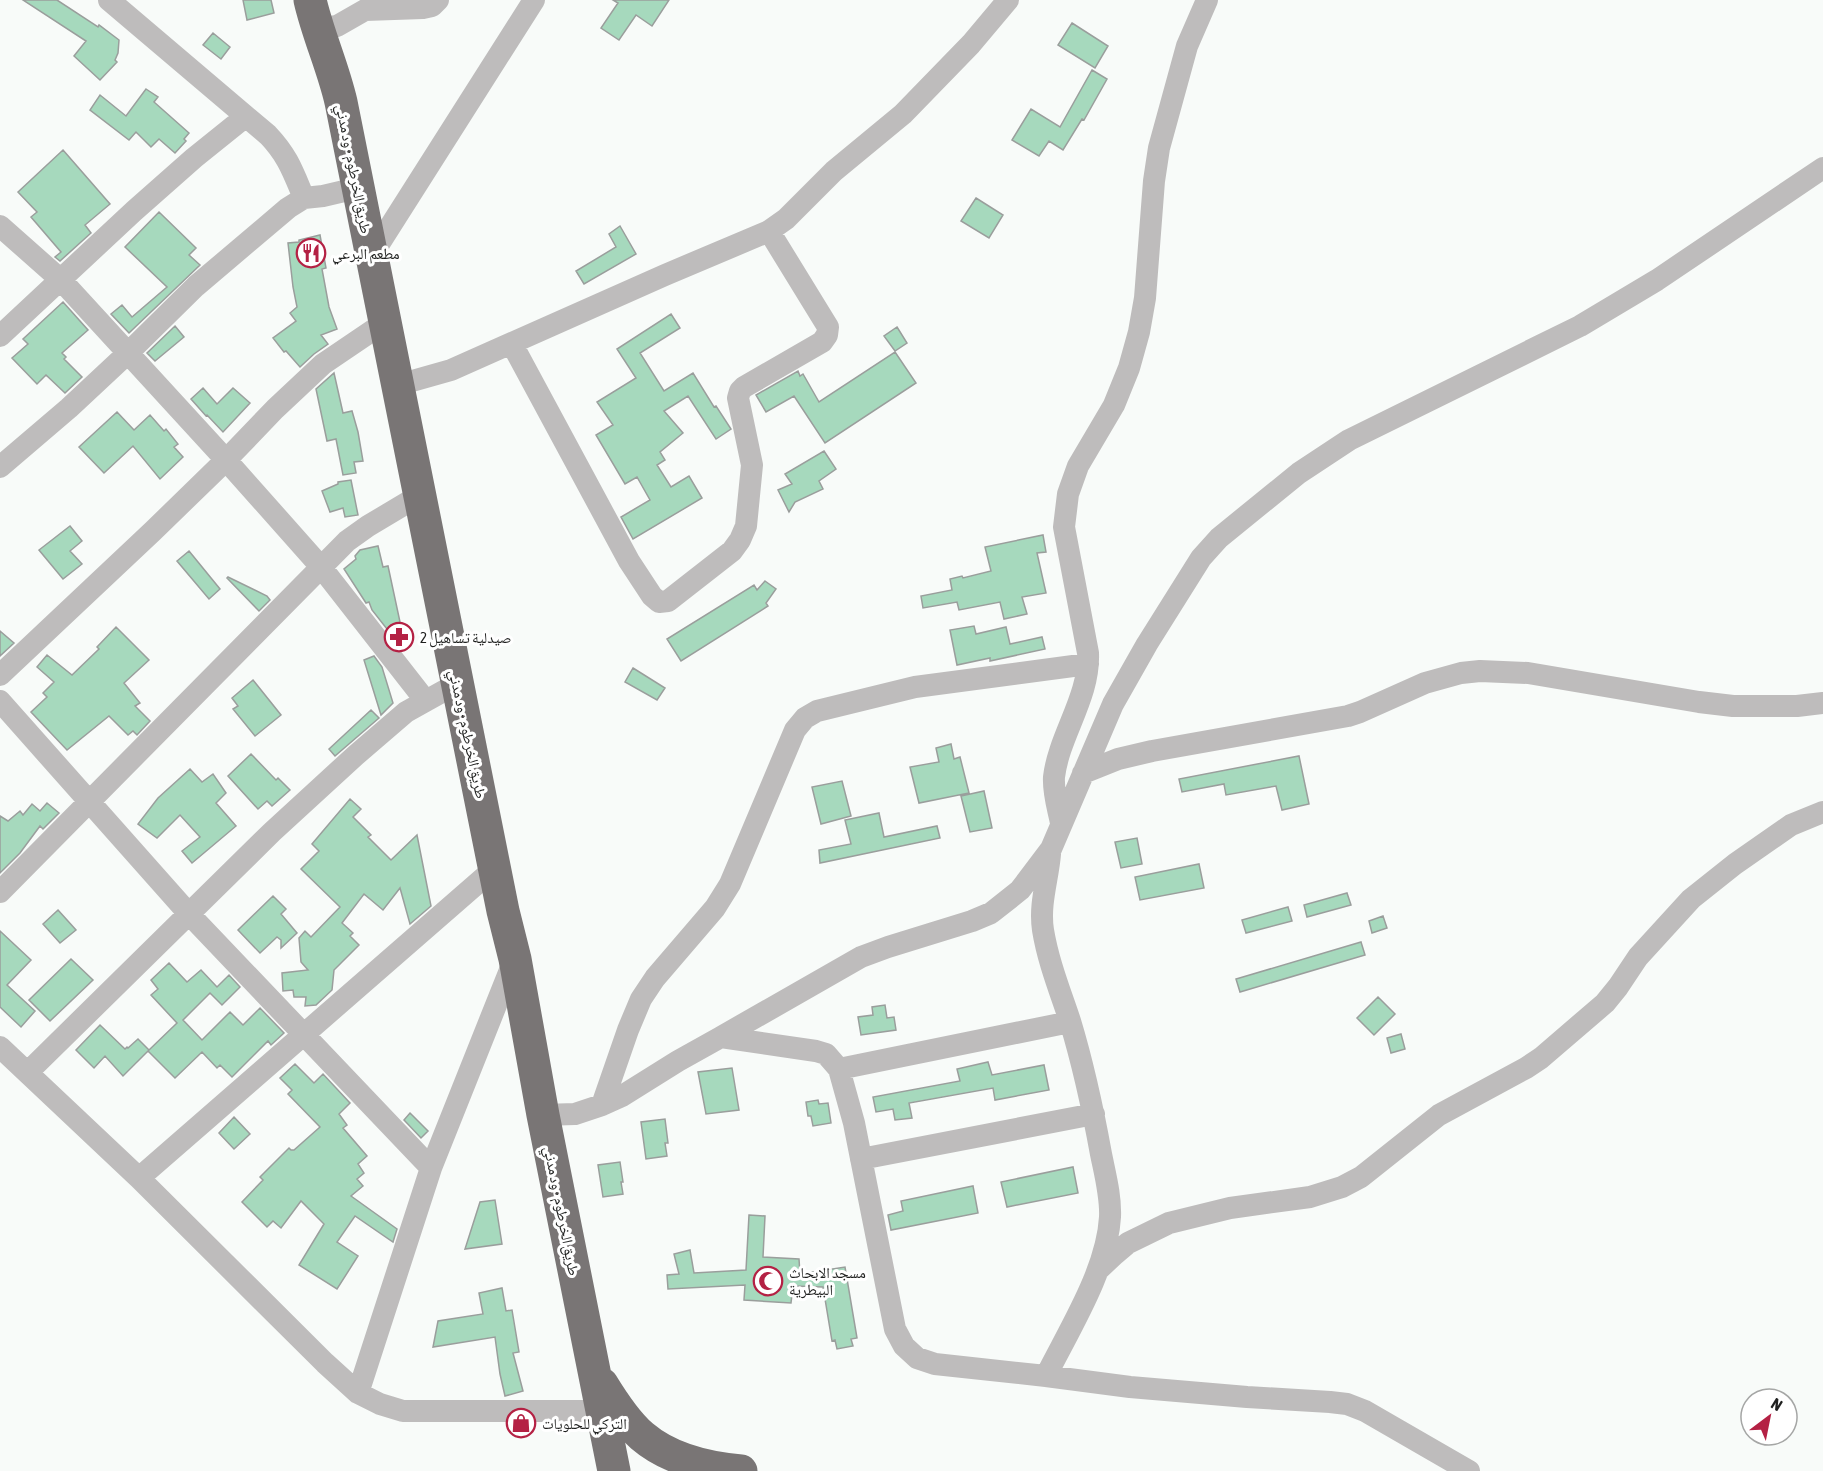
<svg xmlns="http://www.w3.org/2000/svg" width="1823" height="1471" viewBox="0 0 1823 1471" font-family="'Asap Condensed','Noto Naskh Arabic',sans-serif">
  <rect width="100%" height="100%" fill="#f8fbf9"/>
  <!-- building -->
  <path fill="#a6d9bd" stroke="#9a9e9c" stroke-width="1.5" d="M23,0H57L98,27L99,25L119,40L118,53L115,60L117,62L100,80L74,56L86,41Z
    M243,0H271L274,13L247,20Z
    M613,0H669L652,26L636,15L619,40L601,28L618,3Z
    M1072,23L1108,46L1095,68L1058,45Z
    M213,33L230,47L221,59L203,45Z
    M1092,70L1107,79L1084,120L1082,119L1063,150L1049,141L1039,156L1012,140L1031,109L1060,127Z
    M146,89L158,97L154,102L189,133L184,139L186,141L175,153L159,139L151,147L136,132L129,140L90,110L100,95L126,116Z
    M63,150L110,204L85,225L91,233L60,261L55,257L61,252L31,217L37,212L18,192Z
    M976,198L1003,215L989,238L961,221Z
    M159,212L196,248L189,255L200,265L129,333L111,314L122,305L132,317L167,287L125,247Z
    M620,226L636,254L584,284L576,271L616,247L609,234Z
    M320,235L326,268L322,269L329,307L337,329L321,335L328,344L314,354L300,367L286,351L284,352L273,338L296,321L290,313L297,307L293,287L288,243L299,242V240Z
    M63,302L88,330L62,353L66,357L64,359L82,377L65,393L46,375L37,384L12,358L28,344L23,339Z
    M671,314L680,328L640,353L664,391L693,373L714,407L716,406L731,429L716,439L688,396L664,411L683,433L660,452L665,460L657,465L671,487L689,476L702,498L633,539L621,517L650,500L637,477L625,484L596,435L613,425L597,402L636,378L617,349Z
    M175,326L184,337L155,361L147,353Z
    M897,327L907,343L895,351L884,336Z
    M895,352L916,383L825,443L794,396L766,412L756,395L798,371L800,376L803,374L819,402Z
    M334,373L343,413L352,411L358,432L363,461L354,462L356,473L343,475L336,439L327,441L316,389Z
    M203,388L217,404L233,388L250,403L223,432L207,415L206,416L191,399Z
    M117,412L134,430L150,415L164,431L166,429L178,444L174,447L183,457L160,479L133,446L104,473L79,447Z
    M824,451L836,469L819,481L823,489L795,502L789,512L778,490L792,484L785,474Z
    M351,480L358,515L345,517L343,508L330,512L322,491L338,484V482Z
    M70,526L82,541L70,551L82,564L63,579L39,550Z
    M1043,535L1046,552L1037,553L1046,593L1022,597L1027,614L1004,619L1000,602L959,610L957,602L923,608L921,596L952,590L950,579L962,576L963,578L991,571L985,547Z
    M378,546L383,567L388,566L403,636L394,638L372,610L369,602L366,603L344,569L356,559L355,556L360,550Z
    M189,551L220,589L209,599L177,561Z
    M228,577L267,596L270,600L259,611L227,578Z
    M765,581L776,589L766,603L768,606L681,661L667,639L754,585L757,590Z
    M974,626L976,634L1006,627L1010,644L1042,637L1045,649L990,661V658L957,665L950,630Z
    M116,627L149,660L124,683L140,703L135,706L150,721L137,735L133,731L128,735L109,716L67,750L31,712L47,697L43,693L54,682L37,667L47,655L72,675L99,649L97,647Z
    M0,631L14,643L0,656Z
    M374,656L382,667L393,703L381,715L364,660Z
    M633,668L665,688L657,700L625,682Z
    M253,680L281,715L255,736L233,709L238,706L232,698Z
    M371,710L379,718L335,756L329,749Z
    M951,744L954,759L960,757L969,793L919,803L910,767L939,762L936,748Z
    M251,754L276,780L278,778L290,790L272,806L267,801L258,809L228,776Z
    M1299,756L1309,804L1282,810L1276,786L1226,795L1224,784L1182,792L1179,779Z
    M190,769L202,782L213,774L226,793L216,803L236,826L192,863L182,851L200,837L180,815L157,838L138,824L158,798Z
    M842,781L851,816L821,824L812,787Z
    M984,791L992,828L970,832L961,796Z
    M350,799L361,809L353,817L371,835L368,837L391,860L417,835L431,906L410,924L400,888L383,910L364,894L342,923L353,933L350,936L359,945L334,970L332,990L316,1005L305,1006L306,997H294L293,990L283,991L282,973L308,970L301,962L299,938L305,931L311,937L340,907L301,869L319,851L312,844Z
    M47,803L59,813L43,829L40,826L20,853L0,873V816L8,821L20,811L23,815L32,804L40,811Z
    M879,813L884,837L937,826L940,838L820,863L819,850L851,844L845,820Z
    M1137,838L1142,864L1121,868L1115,842Z
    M1199,864L1204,888L1140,900L1135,877Z
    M1347,893L1351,905L1307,917L1304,905Z
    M273,896L286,909L281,914L297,933L281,948V940L277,937L260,953L238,930Z
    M1288,907L1292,921L1246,933L1242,920Z
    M58,910L76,930L60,943L43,924Z
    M1383,916L1387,928L1372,933L1369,921Z
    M0,931L31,960L7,985L35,1011L21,1027L0,1007Z
    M1361,942L1365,955L1240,992L1236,979Z
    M71,959L93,980L50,1021L29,1000Z
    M169,963L187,982L201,970L217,987L229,975L240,987L222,1005L210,993L183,1020L202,1040L230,1012L243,1025L260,1008L284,1033L271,1045L268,1041L232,1077L220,1065L217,1068L202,1052L175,1078L148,1051L123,1076L105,1056L94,1068L76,1050L100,1025L125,1049L127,1047L128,1048L138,1039L149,1050L177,1023L151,995L158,989L151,980Z
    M1378,997L1395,1014L1374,1035L1357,1018Z
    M885,1005L887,1018L894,1017L896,1030L861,1035L858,1017L873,1015L872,1007Z
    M1401,1034L1405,1049L1391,1053L1387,1038Z
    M988,1062L992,1075L1044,1065L1049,1090L995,1100L993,1088L909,1103L912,1118L895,1120L893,1109L876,1112L873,1097L960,1081L957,1069Z
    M295,1064L314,1083L323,1074L350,1103L339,1114L347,1125L343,1128L367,1156L358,1164L364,1173L357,1179L363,1186L351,1196L397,1229L393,1242L355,1216L337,1242L358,1256L337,1289L299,1265L324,1224L301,1201L281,1228L273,1221L267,1227L242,1202L263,1180L260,1177L289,1148L291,1150H294L320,1127L288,1094L292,1090L280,1078Z
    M732,1068L739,1110L706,1114L698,1072Z
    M818,1100L819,1104L828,1103L831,1123L813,1126L811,1116H808L806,1102Z
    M410,1113L428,1131L421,1138L404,1120Z
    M234,1117L250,1134L234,1149L219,1133Z
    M665,1119L668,1143H665L667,1156L646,1159L641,1122Z
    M620,1162L623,1182H621L623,1194L603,1197L598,1165Z
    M1073,1167L1078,1193L1007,1207L1001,1182Z
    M973,1186L978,1213L891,1230L888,1215L903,1211L901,1201Z
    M495,1200L502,1244L465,1249L480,1202Z
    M749,1215L765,1216L763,1257L799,1259L800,1274L845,1267L857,1338L851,1339L853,1346L837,1349L835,1340L832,1341L823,1287L793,1286L791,1303L744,1300L745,1285L668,1289L667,1275L679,1274L674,1254L690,1250L694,1273L746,1270Z
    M502,1288L506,1311L512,1310L519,1352L513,1353L523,1391L505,1396L500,1374L495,1337L433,1347L438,1321L483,1314L479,1293Z"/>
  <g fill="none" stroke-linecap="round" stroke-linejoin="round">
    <!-- minor -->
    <path stroke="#bebcbc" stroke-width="22" d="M109,0L268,135C288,156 293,172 304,198
      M317,29L337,26L365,10L423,8L432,6L438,0
      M0,226L61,280L226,460L321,567L425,700
      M372,255L534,0
      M0,336L134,211L194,158L245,117
      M512,344L629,561L652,596L659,602L668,601L732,551L740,540L746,526L752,465L738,398L740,391L744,387L822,342L827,335L828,327L769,231
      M398,385L451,370L665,275L769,231L786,219L834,171L903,114L971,44L1008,0
      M0,467L69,408L129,352L196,286L288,208L304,198L323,196L357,188
      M0,675L153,531L226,460L275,409L323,364L385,322
      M0,701L189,914L431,1168
      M1083,773L1118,759L1152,751L1348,716L1360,712L1425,683L1461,673L1480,671L1528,673L1699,702L1733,706H1797L1823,703
      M1061,823C1058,808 1053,793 1054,777C1059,735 1090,697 1088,653L1064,527L1068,494L1078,466L1114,405L1129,368L1139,332L1145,298L1154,181L1159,148L1187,46L1207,0
      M0,892L347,541L368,526L420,495
      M721,1037L861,957L888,947L972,921L991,913L1020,890L1051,849L1113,704L1147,644L1201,558L1219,538L1299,473L1349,440L1580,326L1657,280L1823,168
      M0,1047L139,1178L325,1363L358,1393L380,1404L403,1411H602
      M839,1069L1070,1022
      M28,1072L272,832L356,755L406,712L458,683
      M602,1105L628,1030L641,999L655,978L715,908L730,884L795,730L805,718L817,711L915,687L1088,664
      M543,1115L575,1114L602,1105L622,1096L678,1061L721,1037L816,1051L826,1054L839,1069L854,1123L895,1329L904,1346L917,1358L935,1364L1046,1376L1130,1387L1247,1397L1330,1402L1347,1404L1365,1411L1469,1471
      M861,1159L1094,1114
      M139,1178L496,867
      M1098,1270L1115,1254L1128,1243L1169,1223L1230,1208L1310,1197L1342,1187L1361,1177L1439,1115L1526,1068L1541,1058L1605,1003L1618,987L1638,957L1691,899L1735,864L1791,825L1823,812
      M1046,1376C1070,1328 1107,1270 1110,1217C1111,1196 1105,1174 1101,1154C1093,1110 1083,1064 1070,1021C1060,991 1048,961 1043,930C1039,904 1048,879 1050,854
      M358,1393L431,1168L514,960"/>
    <!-- highway -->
    <path stroke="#797575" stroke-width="33" d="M310,0C318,35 333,67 341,102L503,911L515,959L543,1115L614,1471
      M602,1384C613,1402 626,1422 642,1436C669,1459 707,1468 741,1471"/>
  </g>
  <!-- icons -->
  <defs>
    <g id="restaurant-ring" transform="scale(1.5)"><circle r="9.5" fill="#fff" stroke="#b42144" stroke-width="1.5"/><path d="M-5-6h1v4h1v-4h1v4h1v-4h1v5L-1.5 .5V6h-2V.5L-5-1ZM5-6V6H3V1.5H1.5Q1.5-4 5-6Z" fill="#b42144"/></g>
    <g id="pharmacy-ring" transform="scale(1.5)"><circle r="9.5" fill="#fff" stroke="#b42144" stroke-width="1.5"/><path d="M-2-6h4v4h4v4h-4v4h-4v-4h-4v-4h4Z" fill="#b42144"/></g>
    <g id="mosque-ring" transform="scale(1.5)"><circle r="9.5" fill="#fff" stroke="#b42144" stroke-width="1.5"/><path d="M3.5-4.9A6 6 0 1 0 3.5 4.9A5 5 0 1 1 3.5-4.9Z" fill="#b42144"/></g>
    <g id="shop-ring" transform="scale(1.5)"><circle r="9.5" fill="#fff" stroke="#b42144" stroke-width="1.5"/><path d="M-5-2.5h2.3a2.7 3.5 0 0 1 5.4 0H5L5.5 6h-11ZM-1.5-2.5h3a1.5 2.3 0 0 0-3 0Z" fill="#b42144"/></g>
  </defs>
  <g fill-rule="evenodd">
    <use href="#restaurant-ring" x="311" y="253"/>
    <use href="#pharmacy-ring" x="399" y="637"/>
    <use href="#mosque-ring" x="768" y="1281"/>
    <use href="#shop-ring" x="521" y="1423"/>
  </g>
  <g text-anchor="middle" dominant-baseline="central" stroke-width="6" stroke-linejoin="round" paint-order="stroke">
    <!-- street labels -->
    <g font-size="15" fill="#1f201f" stroke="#fff">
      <text transform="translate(354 169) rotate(79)">طريق الخرطوم - ود مدني</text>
      <text transform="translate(468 734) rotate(78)">طريق الخرطوم - ود مدني</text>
      <text transform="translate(562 1211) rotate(79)">طريق الخرطوم - ود مدني</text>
    </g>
    <!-- poi labels -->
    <g font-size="15" fill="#1f201f" stroke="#fff" text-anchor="start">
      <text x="332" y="253">مطعم البرعي</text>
      <text x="420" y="637">صيدلية تساهيل 2</text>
      <text x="789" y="1272">مسجد الابحاث<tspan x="789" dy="17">البيطرية</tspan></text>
      <text x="542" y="1423">التركي للحلويات</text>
    </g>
  </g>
  <!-- north arrow -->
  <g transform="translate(1769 1417) rotate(32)"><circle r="28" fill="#ffffff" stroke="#a5a6a5" stroke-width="1.5"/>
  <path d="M0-4.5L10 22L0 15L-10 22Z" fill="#b42144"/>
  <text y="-9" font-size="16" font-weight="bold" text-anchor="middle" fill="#1f201f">N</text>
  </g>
</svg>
